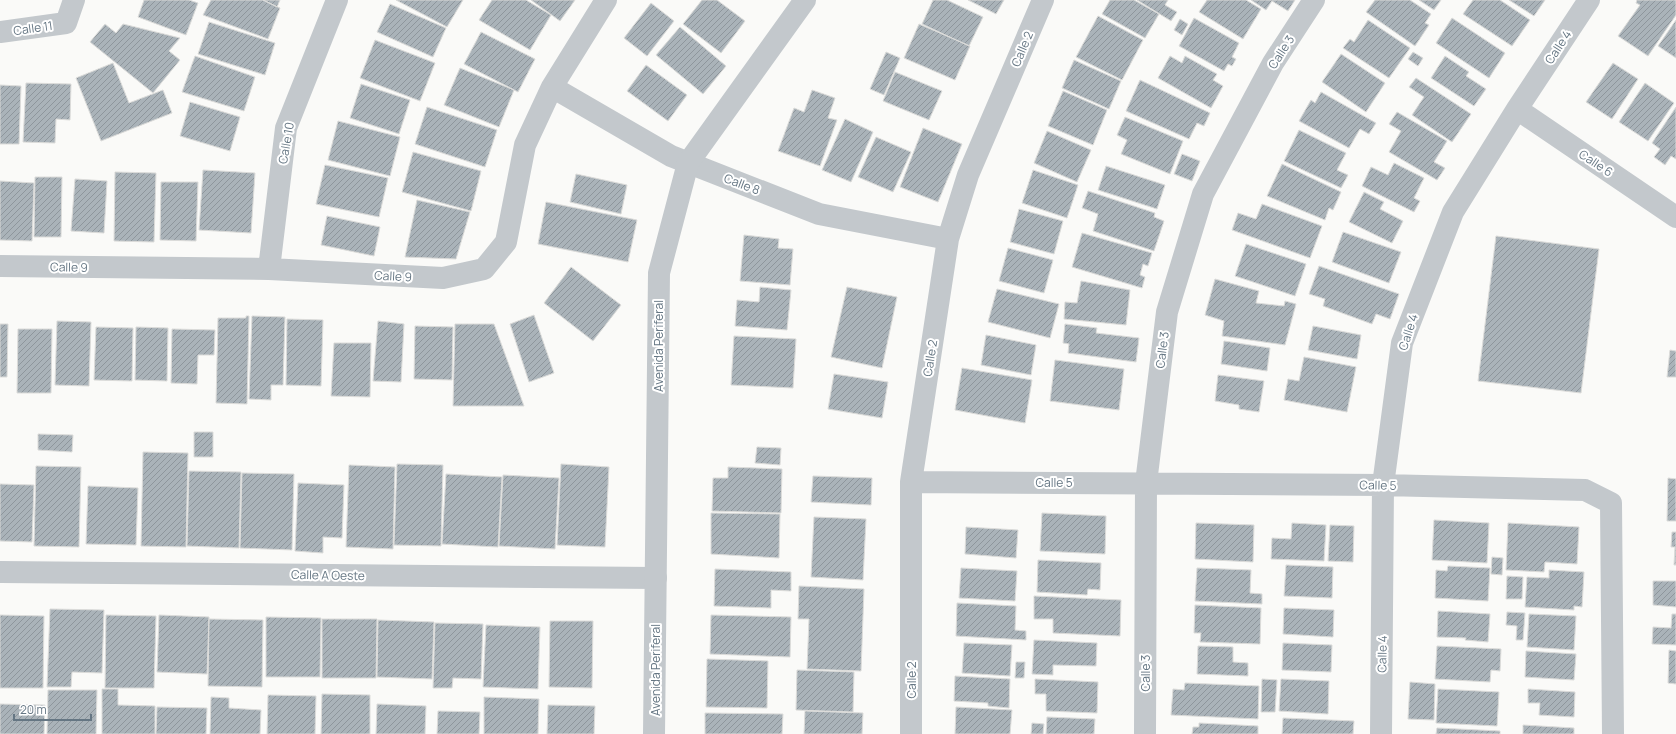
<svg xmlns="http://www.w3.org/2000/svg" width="1676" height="734" viewBox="0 0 1676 734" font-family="Manrope,sans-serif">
  <defs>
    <pattern id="building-hatch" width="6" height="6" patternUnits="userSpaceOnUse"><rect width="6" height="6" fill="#aab3b9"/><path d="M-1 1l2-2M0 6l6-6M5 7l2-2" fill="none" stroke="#8e969c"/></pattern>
  </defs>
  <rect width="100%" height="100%" fill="#fafaf8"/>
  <!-- building -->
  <path fill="url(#building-hatch)" stroke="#dcdcda" d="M144,0H189L198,3L186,35L138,17Z
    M211,0H263L280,8L268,39L203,15Z
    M263,0H280L277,7Z
    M396,0H463L447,27Z
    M492,0H526L551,15L530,50L479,20Z
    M531,0H575L560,21Z
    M702,0H717L745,21L721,53L683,24Z
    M933,0H947L983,17L969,46L922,24Z
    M968,0H1004L996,14Z
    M1110,0H1134L1159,14L1145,38L1102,14Z
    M1137,0H1168L1165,5L1177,12L1171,21Z
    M1207,0H1246L1261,9L1243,39L1199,12Z
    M1251,0H1295L1288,11L1272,1L1266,10Z
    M1375,0H1410L1431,14L1425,23L1429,25L1415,46L1366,12Z
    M1419,0H1441L1434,10Z
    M1473,0H1500L1530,20L1512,46L1463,14Z
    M1509,0H1545L1534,16Z
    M1637,0H1676V15L1648,56L1618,36L1640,5L1636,3Z
    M651,3L674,21L647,56L624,38Z
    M390,4L446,28L433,57L377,32Z
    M1098,16L1143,40L1122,80L1076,57Z
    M1194,18L1239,43L1232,57L1236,59L1232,66L1228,64L1224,71L1179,46Z
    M1452,18L1505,53L1489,78L1436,43Z
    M1180,19L1188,24L1182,35L1174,30Z
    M1368,20L1410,48L1389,78L1343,48L1350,39L1354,42Z
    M1676,20V58L1658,46Z
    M209,22L275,43L265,75L198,54Z
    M105,24L116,33L123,24L180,38L169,51L180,60L153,93L90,42Z
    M919,24L970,46L955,80L904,58Z
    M680,27L726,66L703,94L656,55Z
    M481,32L535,59L518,92L464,64Z
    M375,40L435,63L420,101L360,78Z
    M886,52L900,58L884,95L870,89Z
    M1413,52L1423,58L1418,66L1408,59Z
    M1341,54L1385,83L1366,112L1322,82Z
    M195,56L255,77L244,111L182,92Z
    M1170,56L1182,63L1185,56L1217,74L1213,80L1223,86L1211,108L1158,78Z
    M1445,56L1469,72L1466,76L1486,89L1474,106L1431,78Z
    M1074,60L1121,81L1109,109L1062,88Z
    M113,63L129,103L163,90L172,113L101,141L76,78Z
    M1613,63L1638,79L1612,119L1586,102Z
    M646,65L687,95L668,121L627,91Z
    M460,68L514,90L499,127L444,105Z
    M895,72L942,91L929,120L883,101Z
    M1416,78L1471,114L1452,142L1412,115L1424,97L1409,87Z
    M1140,80L1210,113L1204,126L1197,123L1189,139L1126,111Z
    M26,83L71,84L70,120L56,119L55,143L23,142Z
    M1645,83L1674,103L1648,141L1619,122Z
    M361,84L410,100L399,134L350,118Z
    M0,85L21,86L19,144H0Z
    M812,90L835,98L828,118L837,120L820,166L778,151L794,108L804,112Z
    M1063,91L1107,110L1093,145L1048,126Z
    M1321,92L1376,123L1369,134L1360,129L1349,148L1299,121L1311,100L1315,103Z
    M190,102L240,117L230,151L180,136Z
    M427,107L497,130L485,167L415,144Z
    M1676,107V159L1671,156L1665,165L1654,157L1660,149L1652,143Z
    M1397,112L1447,141L1434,162L1445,168L1437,180L1389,152L1401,131L1389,124Z
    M1125,117L1183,141L1170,174L1121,154L1127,140L1117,135Z
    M845,119L873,132L851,182L822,170Z
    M338,121L400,137L390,176L328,160Z
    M923,128L962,144L938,202L900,187Z
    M1299,130L1346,153L1337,170L1348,175L1341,188L1284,161Z
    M1047,131L1091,150L1077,182L1034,163Z
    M876,137L911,152L893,192L858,177Z
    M413,152L481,171L471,211L402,192Z
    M1182,154L1200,161L1192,181L1174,174Z
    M1394,163L1424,178L1414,198L1420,201L1414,212L1362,186L1371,167L1388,175Z
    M1282,164L1341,192L1333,210L1329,208L1325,220L1267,196Z
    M325,165L388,178L379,217L316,204Z
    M1106,166L1165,185L1157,209L1098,190Z
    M203,170L255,173L251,233L199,230Z
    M1033,170L1078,185L1067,218L1022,203Z
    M115,172L156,173L154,242L114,241Z
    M576,174L627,185L621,214L570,202Z
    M35,177H62L61,237H34Z
    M75,179L107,181L104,233L71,231Z
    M0,181L34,183L32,241L0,240Z
    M161,182H198L196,241L160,240Z
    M1088,191L1155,213L1154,217L1164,221L1154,251L1093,231L1098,214L1082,208Z
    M1364,192L1384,202L1380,209L1403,221L1392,243L1349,222Z
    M417,200L470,212L456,259L405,257Z
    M546,202L637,220L628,262L538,244Z
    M1262,204L1322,226L1310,258L1232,230L1238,213L1256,219Z
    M1019,209L1063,221L1054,254L1010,242Z
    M327,216L380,227L374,256L321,245Z
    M1343,232L1401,252L1389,283L1332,262Z
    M1082,233L1152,253L1148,266L1143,264L1140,275L1145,277L1142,288L1072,267Z
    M744,235L779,239L778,248L793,249L790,285L740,281Z
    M1496,236L1599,249L1581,393L1478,381Z
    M1246,244L1306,264L1295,296L1235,276Z
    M1008,248L1053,260L1044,293L999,281Z
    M1319,266L1399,294L1390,319L1376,314L1372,324L1323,306L1325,299L1309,294Z
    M571,267L621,305L593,341L544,303Z
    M1215,279L1259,291L1256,303L1284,306L1285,301L1296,304L1285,345L1222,336L1224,321L1205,315Z
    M1081,281L1130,290L1126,325L1064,319L1065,302L1077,303Z
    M760,287L791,290L787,330L735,326L737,300L759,302Z
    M847,287L897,297L882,368L831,357Z
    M997,289L1059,304L1050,338L988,322Z
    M534,315L554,373L529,382L510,324Z
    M246,316H249L247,404L216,403L218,318H246Z
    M252,316L285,317L283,385H271V400L249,399Z
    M287,319L323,320L321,386L286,385Z
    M57,321L91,322L89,386L55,385Z
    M378,321L404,324L401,382L373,381Z
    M0,324H8L7,377H0Z
    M455,324H494L524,406H453Z
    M1065,324L1097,328L1096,333L1139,338L1136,362L1068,353L1069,344L1063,343Z
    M415,326L453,327L452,380L414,379Z
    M1313,326L1361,335L1357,359L1308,350Z
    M96,327L133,328L132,381L94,380Z
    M136,327L168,328L167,381L135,380Z
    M18,329H52L51,393H17Z
    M172,329L215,330L214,355H198L197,384L171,383Z
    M986,335L1036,345L1031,375L981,365Z
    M734,336L796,339L793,388L731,385Z
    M1224,341L1270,348L1267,371L1221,364Z
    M334,343H371L370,397L331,396Z
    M1670,350L1676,351V377H1667Z
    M1304,357L1356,367L1347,412L1284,400L1288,379L1299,381Z
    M1055,360L1124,369L1119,410L1050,401Z
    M962,368L1032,380L1025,423L955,410Z
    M834,374L888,382L882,418L828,409Z
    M1218,375L1264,381L1259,412L1239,409V405L1215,401Z
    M194,432H213V457H194Z
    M38,434L73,435L72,452L38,450Z
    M757,447L781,448L780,465L755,463Z
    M143,452L188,453L186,547L141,546Z
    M397,464L443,465L441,546L394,545Z
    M561,464L609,467L605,547L557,545Z
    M349,465L395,467L393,549L346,547Z
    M36,466L81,467L79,547L34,546Z
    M728,467L782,469L781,513L712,511L713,478H728Z
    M189,471L241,472L239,548L187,546Z
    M242,473L294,474L292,550L240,548Z
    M446,474L502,477L498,547L442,544Z
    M503,475L559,478L555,549L499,546Z
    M813,476L872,478L871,505L811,502Z
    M1668,478L1676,479V521H1667Z
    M298,483L344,485L342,538L323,537V553L295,551Z
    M0,484L34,485L32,542L0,541Z
    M88,486L138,488L136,545L86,544Z
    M711,513L780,514L779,558L711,554Z
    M1042,513L1106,516L1105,554L1040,551Z
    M814,517L866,519L863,580L811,577Z
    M1434,520L1489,523L1487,563L1432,560Z
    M1196,523L1254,525L1253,562L1195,559Z
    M1292,523L1326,525L1324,561L1271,559L1272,538L1291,539Z
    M1508,523L1579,527L1577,564L1545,562L1544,572L1506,570Z
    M1330,525L1354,526L1353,562L1328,561Z
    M966,527L1018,530L1016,558L965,554Z
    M1672,532H1676V565H1674L1675,547H1671Z
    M1492,557L1503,558L1502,575L1491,574Z
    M1038,560L1101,563L1100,590L1088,589L1087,595L1037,592Z
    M1286,565L1333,567L1332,598L1284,596Z
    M1448,566L1490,568L1488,601L1435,598L1436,570L1447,571Z
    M961,568L1017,571L1015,601L959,598Z
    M1197,568L1251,570L1250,593L1262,594V604L1195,601Z
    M715,569L791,572V591L771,590V608L714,606Z
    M1549,570L1584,572L1582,607L1574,606V610L1525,607L1527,577L1549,578Z
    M1507,576L1523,577L1522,599H1506Z
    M1653,581H1676V607L1653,605Z
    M799,586L864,589L861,671L807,669L809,619H798Z
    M1034,596L1121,600L1120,636L1053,633V619H1034Z
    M957,603L1016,606L1015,630L1026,631V640L956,636Z
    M1195,605L1261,608L1260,644L1200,642L1201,633H1194Z
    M1284,608L1334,610L1333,637L1283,634Z
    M50,609L104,610L102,673L72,672L71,687H47Z
    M1438,611L1490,614L1488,642L1465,640L1466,638L1437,637Z
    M1507,612L1525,613L1523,640H1516L1517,626L1506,625Z
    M1529,614L1576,616L1574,650L1527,647Z
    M1672,614H1676V645L1652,644L1653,627L1671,628Z
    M0,615L44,616L43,688H0Z
    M106,615L156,616L154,688H105Z
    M159,615L209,617L207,674L157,672Z
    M711,615L791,617L790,657L710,654Z
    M266,617L321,618L320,677H266Z
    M209,619L263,620L262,687L208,686Z
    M322,619H377L376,678H322Z
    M378,620L434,622L432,679L377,677Z
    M550,621H593L592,688L549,687Z
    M435,623L483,624L481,679L453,678L452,688H433Z
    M486,625L540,627L538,689L483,687Z
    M1034,640L1097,643L1096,666L1053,665V675L1032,674Z
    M964,643L1012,645L1010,676L962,673Z
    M1283,643L1332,645L1331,672L1282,670Z
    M1198,646L1233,647V662L1248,663V676L1197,674Z
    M1437,646L1501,649L1500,671L1491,670L1490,682L1435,679Z
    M1669,650L1676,651V684L1668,683Z
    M1526,651L1576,654L1574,680L1525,677Z
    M707,659L768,661L767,708L706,707Z
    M1016,662H1025L1024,678H1015Z
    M797,670L854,672L853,712L796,710Z
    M955,676L1010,679L1009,708L988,706V703L954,701Z
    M1035,679L1098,682L1097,713L1046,711V694H1035Z
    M1262,679L1277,680L1275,712H1261Z
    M1281,679L1329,681L1328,714L1279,711Z
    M1410,682L1435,684L1434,720L1408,719Z
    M1185,683L1259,686L1258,719L1171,715L1173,689L1184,690Z
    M102,689H118V705L155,706V734H102Z
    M1438,689L1499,692L1497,726L1436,723Z
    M1528,689L1575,692L1574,717L1539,715L1540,703H1528Z
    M48,690H97L96,734H47Z
    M322,694L370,695V734H321Z
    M268,695L316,696L315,734H267Z
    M211,697L229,698V708L261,710L260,734H210Z
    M484,697L539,699L538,734H484Z
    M0,704L45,705L44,734H0Z
    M377,704L426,706L425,734H376Z
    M548,705L595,706L594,734H547Z
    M157,707L207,708L206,734H156Z
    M956,707L1012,710L1010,734H955Z
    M438,711L480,712L479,734H437Z
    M805,711L863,713L862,734H804Z
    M705,713L783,714L782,734H705Z
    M1047,717L1095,719L1094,734H1046Z
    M1283,718L1354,721L1353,734H1282Z
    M1032,723L1044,724L1043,734H1031Z
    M1199,723L1258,726V734H1192L1193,727H1199Z
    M1523,725L1574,728V734H1523Z
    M1437,728L1500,731V734H1436Z"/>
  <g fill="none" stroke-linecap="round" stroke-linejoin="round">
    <!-- minor -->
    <path stroke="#c3c8cc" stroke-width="22" d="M0,32L66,23L74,0
      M552,87L671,156L819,214L948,239
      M1517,109L1676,217
      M0,266L269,269L443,278L484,269L506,242L525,145L552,87L606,0
      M269,269L286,128L337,0
      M911,482L1383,485L1585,490L1611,503L1613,734
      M0,572L656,578
      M911,734V482L948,239L968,175L1043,0
      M1145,734L1146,483L1167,312L1203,194L1273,63L1314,0
      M1381,734L1383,485L1402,343L1453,212L1517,109L1589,0"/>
    <!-- tertiary -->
    <path stroke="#c3c8cc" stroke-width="22" d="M654,734L659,273L688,163L805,0"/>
  </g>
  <g text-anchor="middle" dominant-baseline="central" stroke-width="4" stroke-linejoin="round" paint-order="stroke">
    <!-- street labels -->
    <g font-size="12" fill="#657683" stroke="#fff">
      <text transform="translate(33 28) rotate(-8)">Calle 11</text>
      <text transform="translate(1558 47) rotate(-57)">Calle 4</text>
      <text transform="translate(1022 49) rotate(-67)">Calle 2</text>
      <text transform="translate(1281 52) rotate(-57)">Calle 3</text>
      <text transform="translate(286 143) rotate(-80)">Calle 10</text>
      <text transform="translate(1596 163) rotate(34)">Calle 6</text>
      <text transform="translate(742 184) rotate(21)">Calle 8</text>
      <text transform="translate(69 267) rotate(1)">Calle 9</text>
      <text transform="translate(393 276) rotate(3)">Calle 9</text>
      <text transform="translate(1408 332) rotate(-72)">Calle 4</text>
      <text transform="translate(658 346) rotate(-90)">Avenida Periferal</text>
      <text transform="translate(1162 350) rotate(-83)">Calle 3</text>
      <text transform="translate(930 358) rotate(-81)">Calle 2</text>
      <text x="1054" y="482">Calle 5</text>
      <text transform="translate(1378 485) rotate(1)">Calle 5</text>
      <text transform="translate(328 575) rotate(1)">Calle A Oeste</text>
      <text transform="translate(1382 654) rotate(-89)">Calle 4</text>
      <text transform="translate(655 670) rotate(-90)">Avenida Periferal</text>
      <text transform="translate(1145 673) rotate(-90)">Calle 3</text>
      <text transform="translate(911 680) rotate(-90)">Calle 2</text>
    </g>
  </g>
  <!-- scale -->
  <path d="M14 714v6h77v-6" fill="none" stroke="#657683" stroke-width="2"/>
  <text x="20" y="714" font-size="12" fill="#657683" stroke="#ffffff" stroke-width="3" paint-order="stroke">20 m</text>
</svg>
